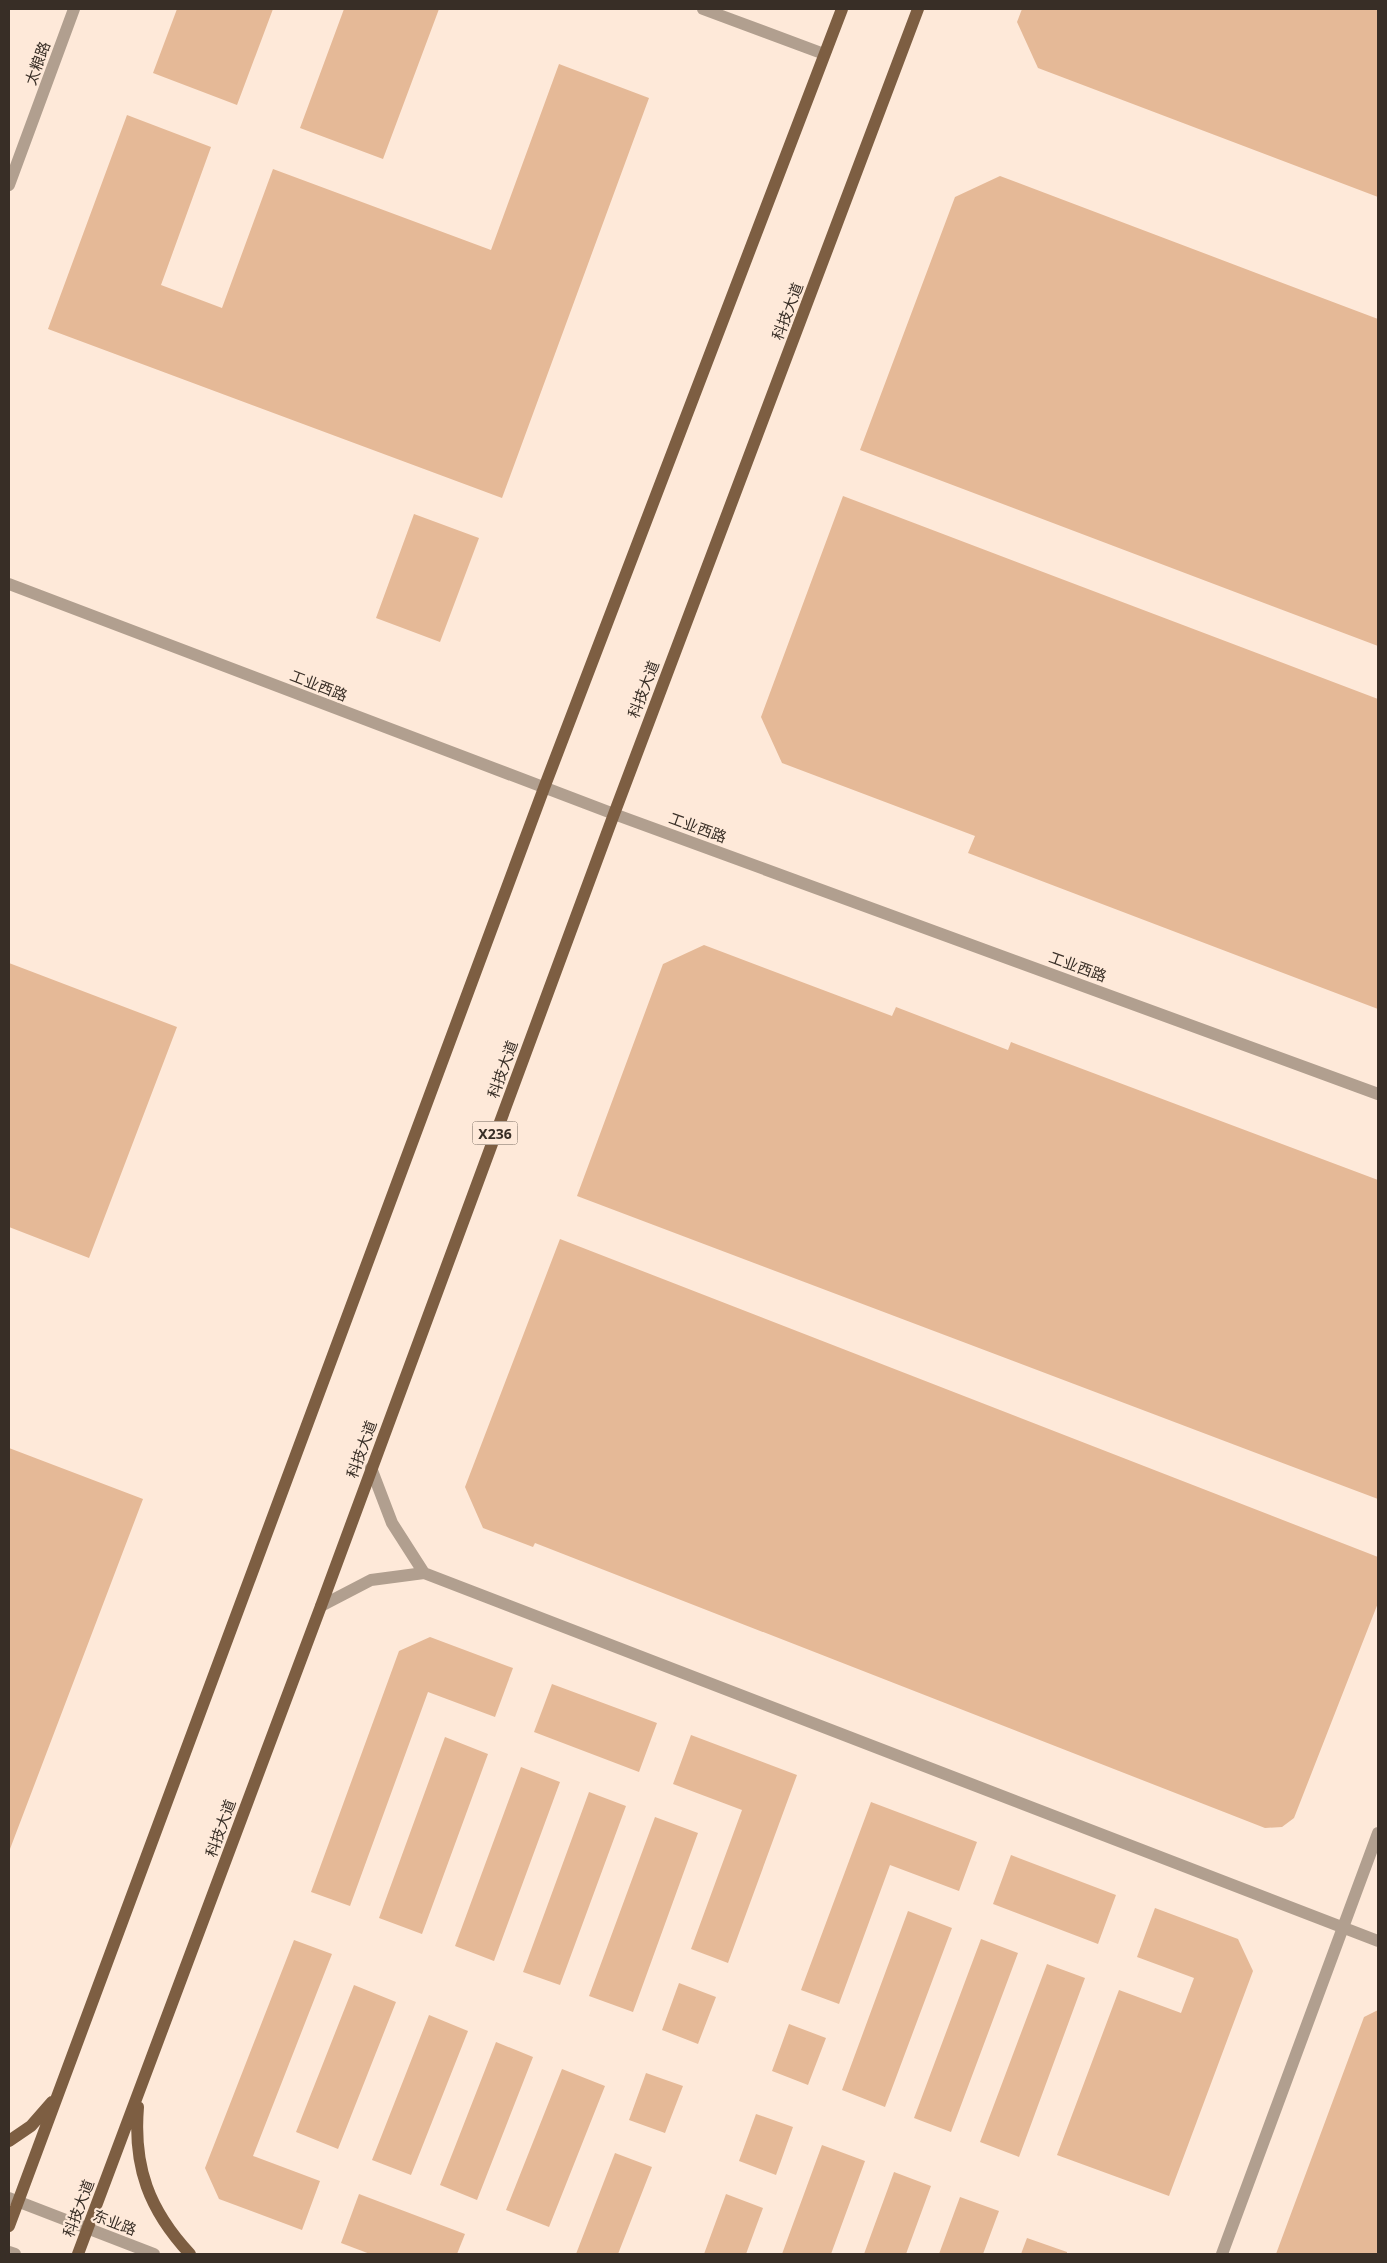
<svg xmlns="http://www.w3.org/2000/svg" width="1387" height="2263" viewBox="0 0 1387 2263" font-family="'Noto Sans','Noto Sans SC',sans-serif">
  <rect width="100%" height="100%" fill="#fee9d9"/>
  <!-- building -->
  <path fill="#e5b997" d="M177,9H273L237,105L153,73Z
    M344,9H439L383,159L300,128Z
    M1022,9H1378V197L1038,68L1017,22Z
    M559,64L649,98L502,498L48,329L127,115L211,147L161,285L222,308L273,169L491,250Z
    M1000,176L1378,319V646L860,450L955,197Z
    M843,496L1378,699V1009L968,853L975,836L782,763L761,717Z
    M414,514L479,538L440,642L376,618Z
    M704,945L892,1016L896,1007L1008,1050L1011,1042L1378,1180V1499L577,1196L663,964Z
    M9,963L177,1027L89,1258L9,1227Z
    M560,1239L1378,1557V1603L1294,1818L1282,1827L1265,1828L535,1543L533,1547L483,1528L465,1487Z
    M9,1448L143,1499L10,1849L9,1848Z
    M430,1637L513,1668L495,1717L428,1692L350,1906L311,1892L399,1651Z
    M552,1684L657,1723L639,1772L534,1732Z
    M691,1735L797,1775L728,1963L691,1949L742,1810L673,1784Z
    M445,1737L488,1754L422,1934L379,1918Z
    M521,1767L560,1782L494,1961L455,1946Z
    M589,1792L626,1806L560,1985L523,1972Z
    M871,1802L977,1842L959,1891L890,1865L839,2004L801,1990Z
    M655,1817L698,1833L633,2012L589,1996Z
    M1011,1855L1116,1895L1098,1944L993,1904Z
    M1155,1908L1238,1939L1253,1971L1169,2196L1057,2155L1119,1990L1181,2013L1194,1978L1137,1957Z
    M908,1911L952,1928L885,2107L842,2090Z
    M981,1939L1018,1953L951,2132L914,2118Z
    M294,1940L332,1954L253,2156L320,2181L302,2230L219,2199L205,2168Z
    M1047,1964L1085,1978L1019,2157L980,2142Z
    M679,1983L716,1997L698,2044L662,2030Z
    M354,1985L396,2002L338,2149L296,2132Z
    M1378,2010V2254H1276L1364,2017Z
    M429,2015L468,2031L411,2175L372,2160Z
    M789,2024L826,2038L808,2085L772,2071Z
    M496,2042L533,2057L477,2200L440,2185Z
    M562,2069L605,2086L549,2227L506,2210Z
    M646,2073L683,2086L665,2133L629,2120Z
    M756,2114L793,2127L776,2175L739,2161Z
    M822,2145L865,2161L831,2254H782Z
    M615,2153L652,2167L618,2254H576Z
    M894,2172L931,2186L906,2254H864Z
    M359,2194L465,2234L457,2254H370L341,2243Z
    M726,2194L763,2208L746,2254H704Z
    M960,2197L999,2211L983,2254H939Z
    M1027,2238L1067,2252V2254H1021Z"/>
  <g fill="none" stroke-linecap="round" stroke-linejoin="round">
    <!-- minor -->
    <path stroke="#b19f8f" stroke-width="12" d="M703,9L824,54
      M9,185L74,9
      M9,584L614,814L1378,1094
      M371,1468L392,1523L424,1573
      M321,1606L371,1580L424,1573L1378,1941
      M1222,2254L1378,1833"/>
    <!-- tertiary -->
    <path stroke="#b19f8f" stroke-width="12" d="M9,2198L154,2254
      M9,2252L15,2254"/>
    <!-- primary -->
    <path stroke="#7d5e42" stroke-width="12" d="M138,2107C133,2167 149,2210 190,2254
      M9,2141L31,2126L52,2102
      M9,2226L544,788L842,9
      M78,2254L321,1606L614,814L918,9"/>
  </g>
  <g text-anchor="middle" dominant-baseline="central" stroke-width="4.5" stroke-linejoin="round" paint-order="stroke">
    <!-- shield labels -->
    <rect fill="#fee9d9" stroke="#73665c" stroke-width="1" x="472.5" y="1121.5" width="45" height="23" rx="4"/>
    <g font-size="14" font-weight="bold" fill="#382e26">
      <text x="495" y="1133">X236</text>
    </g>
    <!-- street labels -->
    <g font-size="15" fill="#382e26" stroke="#fee9d9">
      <text transform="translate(37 63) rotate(-70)">太粮路</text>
      <text transform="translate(787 311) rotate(-69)">科技大道</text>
      <text transform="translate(319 685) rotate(21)">工业西路</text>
      <text transform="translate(643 689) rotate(-69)">科技大道</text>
      <text transform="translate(698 827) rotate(20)">工业西路</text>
      <text transform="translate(1078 966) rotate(20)">工业西路</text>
      <text transform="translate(502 1069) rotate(-70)">科技大道</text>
      <text transform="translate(361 1449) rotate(-70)">科技大道</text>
      <text transform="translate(220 1828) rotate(-70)">科技大道</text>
      <text transform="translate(78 2208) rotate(-69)">科技大道</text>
      <text transform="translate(115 2222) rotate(21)">东业路</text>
    </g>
  </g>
  <!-- border -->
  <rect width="1387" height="2263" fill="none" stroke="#382e26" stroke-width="20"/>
</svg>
